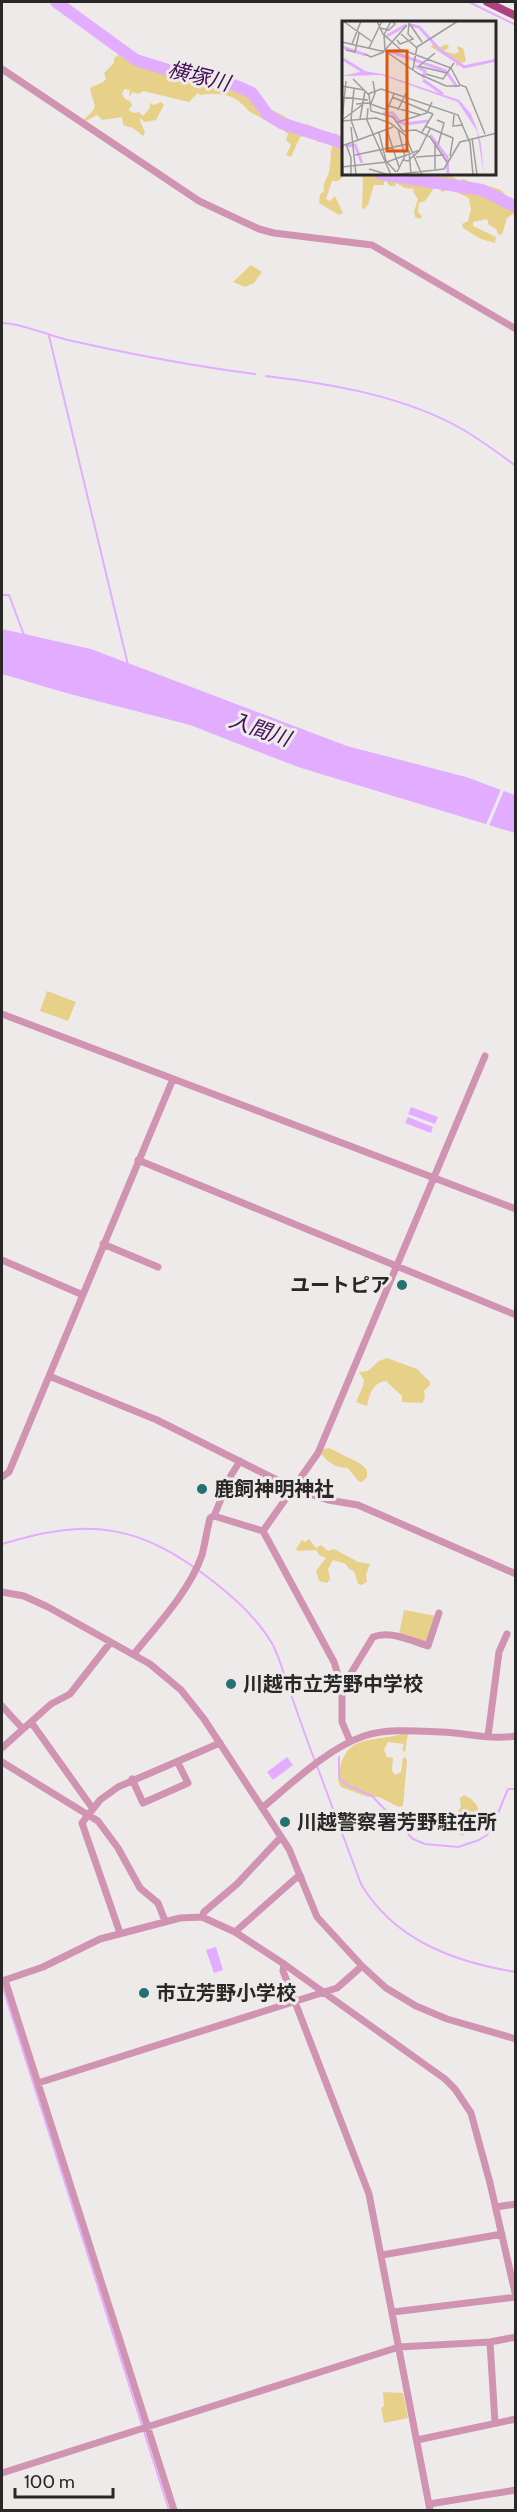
<svg xmlns="http://www.w3.org/2000/svg" width="517" height="2512" viewBox="0 0 517 2512" font-family="Cabin,'Noto Sans JP',sans-serif">
  <rect width="100%" height="100%" fill="#eeeaea"/>
  <!-- green -->
  <path fill="#e7d088" d="M125,51L128,56L132,54L149,61L173,66L186,73L199,71L207,77L220,78L227,84L231,79C251,84 256,101 272,110C279,114 292,118 294,125L300,126L307,124L333,135L336,133L343,139V174H347L338,181H332L326,199L330,201L335,196L343,213L339,215L319,203L320,194L324,191C322,184 327,179 329,172C331,164 330,155 332,146L329,142H317L318,138L310,135L300,137L291,157L286,155L291,145L286,140L288,134L269,119L264,120C259,116 253,115 248,110C232,93 223,93 200,95L198,93L189,102L143,91L139,94L133,92L129,97L130,90L125,89L122,93L124,98L131,102L132,106L128,110L134,113L139,112L143,116L150,108V103L154,105L161,102L164,105L156,120L145,122L139,118L145,133L143,136L133,128L123,125L122,117L102,120L97,115L86,121L84,119C102,105 92,105 90,88L103,82L106,79L104,73L114,63V58Z
    M355,174L451,176L458,180L464,179L481,187L486,185L501,190L515,205V215L513,214L507,218L502,235L498,234L496,229L489,225L487,219L473,222V226L496,237L495,243L481,239L463,228L462,224L468,221L471,209L469,198L450,189L442,192L438,188H434L425,201L419,203L418,212L422,216L420,219L415,217L414,212L418,199L413,192L414,189L405,188L396,183L395,186H390L386,181L384,182V185H374L368,205L364,209L362,208L363,178Z
    M251,265L262,272L254,283L245,287L233,282Z
    M47,991L76,1002L68,1021L40,1011Z
    M387,1358L417,1369L430,1382V1385L424,1391L425,1398L422,1403L402,1402V1396L386,1381C372,1383 370,1394 367,1406L356,1402L363,1386L364,1380L359,1372L368,1371L379,1361Z
    M329,1448L361,1464L367,1470V1477L362,1482L358,1481L348,1468C334,1467 328,1463 320,1452L322,1449Z
    M309,1539L316,1548L321,1545L328,1551L334,1549L358,1562L370,1564L366,1574L367,1582L361,1585L358,1584L354,1571L349,1569L346,1564L333,1560L328,1569L330,1579L327,1583L319,1581L316,1571L326,1558L319,1555L316,1550L298,1551L296,1549L302,1540L305,1542Z
    M404,1610L436,1616L428,1643L399,1634Z
    M405,1733L408,1734L405,1752L402,1750L404,1744L388,1742L384,1750L387,1757L393,1758L392,1771L395,1775L401,1772L403,1758L405,1757L407,1761L403,1806L399,1807L379,1797H368L341,1787C337,1780 338,1777 340,1769C347,1732 377,1743 405,1733Z
    M464,1795C474,1800 479,1805 479,1816L465,1830L463,1836L459,1834C459,1822 453,1817 461,1807L460,1798Z
    M383,2392L403,2393L408,2418L384,2423L381,2408L384,2406Z"/>
  <!-- water -->
  <path fill="#e3adff" d="M2,629L91,649L347,746L466,777L515,795V833L298,767L190,725L66,693L2,674Z
    M411,1107L438,1117L435,1124L408,1114Z
    M408,1117L433,1127L431,1133L405,1123Z
    M287,1757L293,1765L273,1780L267,1772Z
    M216,1947L223,1970L214,1973L206,1950Z"/>
  <!-- pier -->
  <path fill="#eeeaea" d="M502,787L505,788L488,828L485,827Z"/>
  <g fill="none" stroke-linecap="round" stroke-linejoin="round">
    <!-- stream -->
    <path stroke="#e3adff" stroke-width="2" d="M469,2L516,25
      M2,253V262
      M2,323C18,322 50,336 68,340C130,354 192,366 255,374
      M49,336L128,665
      M266,376C332,384 404,396 462,429C481,440 498,453 516,466
      M2,595H9L24,635
      M2,1544C89,1517 141,1524 214,1582C236,1599 258,1619 273,1645C279,1657 283,1671 287,1683C296,1709 305,1735 315,1761
      M339,1757V1777L345,1784L372,1796L413,1839L425,1844L458,1847L479,1840L487,1835L493,1825L508,1789H516
      M317,1766L361,1884C394,1940 454,1962 516,1972
      M2,1988H3L169,2510"/>
    <!-- river -->
    <path stroke="#e3adff" stroke-width="12" d="M56,2L136,60L191,77L223,81L239,87L252,93L268,115L281,123L343,143
      M380,174L482,190L516,207"/>
    <!-- minor -->
    <path stroke="#d093b1" stroke-width="7" d="M2,69L199,201L259,229L274,233L372,245L516,329
      M2,1014L516,1209
      M138,1160L516,1315
      M103,1244L158,1267
      M2,1260L83,1295
      M49,1376L157,1420L297,1490L328,1500L358,1505L516,1574
      M2,1477L9,1472L173,1079
      M214,1516L263,1531L334,1662L342,1688V1722L350,1741
      M263,1531L318,1453L485,1056
      M2,1592L24,1596L48,1607L150,1664L181,1690L204,1719L289,1849L317,1917L362,1966L386,1988L416,2006L447,2019L516,2039
      M134,1654C158,1624 189,1592 202,1555C205,1543 207,1530 210,1518L214,1516L230,1477L240,1461
      M342,1688L373,1637C390,1630 412,1641 428,1646L439,1613
      M2,1706L23,1729
      M31,1722L93,1809
      M488,1736L499,1652L507,1634
      M2,1748L51,1704L70,1694L110,1643
      M2,1762L98,1821L118,1848L140,1888L158,1903L165,1921
      M132,1779L143,1803L188,1783L178,1763
      M262,1808C291,1784 328,1748 364,1736C388,1728 417,1731 442,1732C466,1733 491,1740 516,1736
      M202,1917L204,1912L237,1884L281,1837
      M235,1932L296,1878L301,1877
      M120,1933L82,1823L100,1800L118,1787L220,1743
      M284,1964L283,1971L369,2194L430,2510
      M5,1980L174,2510
      M2,1981L43,1967L100,1939L180,1918L202,1917L235,1932L284,1964L445,2079L455,2089L471,2113L490,2183L516,2297
      M38,2083L337,1988L362,1966
      M496,2207L516,2204
      M382,2255L502,2234
      M393,2312L516,2297
      M490,2342L495,2423
      M417,2440L516,2419
      M2,2473L399,2347L490,2342L516,2337
      M429,2504L516,2490"/>
    <!-- major -->
    <path stroke="#ae417f" stroke-width="8" d="M487,2L516,16"/>
  </g>
  <!-- markers -->
  <g fill="#257071" stroke="#eeeaea" stroke-width="2">
    <circle cx="402" cy="1285" r="6"/>
    <circle cx="202" cy="1489" r="6"/>
    <circle cx="231" cy="1684" r="6"/>
    <circle cx="285" cy="1822" r="6"/>
    <circle cx="144" cy="1993" r="6"/>
  </g>
  <g text-anchor="middle" dominant-baseline="central" stroke-width="6" stroke-linejoin="round" paint-order="stroke">
    <!-- poi labels -->
    <g font-size="20" font-weight="bold" fill="#292827" stroke="#eeeaea" text-anchor="start">
      <text x="390" y="1285" text-anchor="end">ユートピア</text>
      <text x="214" y="1489">鹿飼神明神社</text>
      <text x="243" y="1684">川越市立芳野中学校</text>
      <text x="297" y="1822">川越警察署芳野駐在所</text>
      <text x="156" y="1993">市立芳野小学校</text>
    </g>
    <!-- water labels -->
    <g font-size="21" font-style="italic" fill="#431057" stroke="#eeeaea">
      <text transform="translate(199 76) rotate(14)">横塚川</text>
      <text transform="translate(260 729) rotate(19)">入間川</text>
    </g>
  </g>
  <!-- overview -->
  <g transform="translate(342 21)">
    <rect width="154" height="154" fill="#eeeaea"/>
    <path d="M91,22L96,27L105,23L107,27L102,30L112,33L117,31L115,25L121,27L124,40L114,45V41L89,26Z" fill="#e7d088"/>
    <path d="M22,50L40,53L117,79L129,93L135,108L139,123L142,154L135,110L116,81L39,54L0,55Z" fill="#e3adff"/>
    <path fill="none" stroke="#e3adff" stroke-width="3" d="M69,4L77,6L99,30L122,46L155,39M45,15L64,4M0,26L24,34M47,30L104,50L115,66M1,38L22,51M73,45L83,50L81,57M81,59L101,73M41,92H51L58,101M58,101L63,103L86,100M88,114L105,136L106,154M4,125L13,124L20,142"/>
    <path fill="none" stroke="#9f9c9c" stroke-width="1.5" d="M1,0L29,20M35,0L41,13L58,28M67,2L80,21M38,7L47,9L53,3L50,0M59,13L75,27M55,19L58,23L71,18L66,13L67,2M0,21L39,30L61,29L109,47L118,64L124,66L143,113M10,23L19,0M27,27L40,0M4,29L13,31L17,12M43,29L65,4M43,29L42,14L49,0M43,30L77,53L104,65H118M23,33L29,36L42,31M76,45L105,52M77,45L93,32M71,48L75,26L116,0M84,53L101,58L112,42M11,58L27,74L29,90L51,96L61,110L74,109L88,116L105,141M0,65L22,69M12,68L9,99L16,119M26,73L39,68L116,94L128,122L131,154M0,76L26,79M50,76L91,93M14,83L26,82L45,89L52,73M29,83L33,72L31,60M47,85L79,94M26,87L25,99L49,154M56,89L64,72M112,94L111,105L121,104M18,98L23,70M0,99L4,60M0,99L20,84M95,99L102,102L96,124M0,100L34,97L48,102L63,114L80,154M56,101L85,92L90,81M83,105L111,117L108,135M9,106L14,154M45,109L57,146M80,111L91,93M37,112L44,140L54,151M130,117L135,154M93,121V149M4,123L9,137V154M0,125L51,106M0,125L1,154M67,129L69,154M13,134L66,123M74,136L102,134M61,139L66,140L77,130L88,108M0,146L45,141L78,129M27,148L47,154M55,151L63,135L56,108M49,154L102,148L118,121L155,112"/>
    <path fill="#de570d" fill-opacity="0.15" stroke="#de570d" stroke-width="3" d="M45,30H65V130H45Z"/>
    <rect width="154" height="154" fill="none" stroke="#292827" stroke-width="3"/>
  </g>
  <!-- border -->
  <rect width="517" height="2512" fill="none" stroke="#292827" stroke-width="6"/>
  <!-- scale -->
  <path d="M15 2488v9h98v-9" fill="none" stroke="#292827" stroke-width="3"/>
  <text x="24" y="2488" font-size="18" fill="#292827" stroke="#eeeaea" stroke-width="4.5" paint-order="stroke">100 m</text>
</svg>
